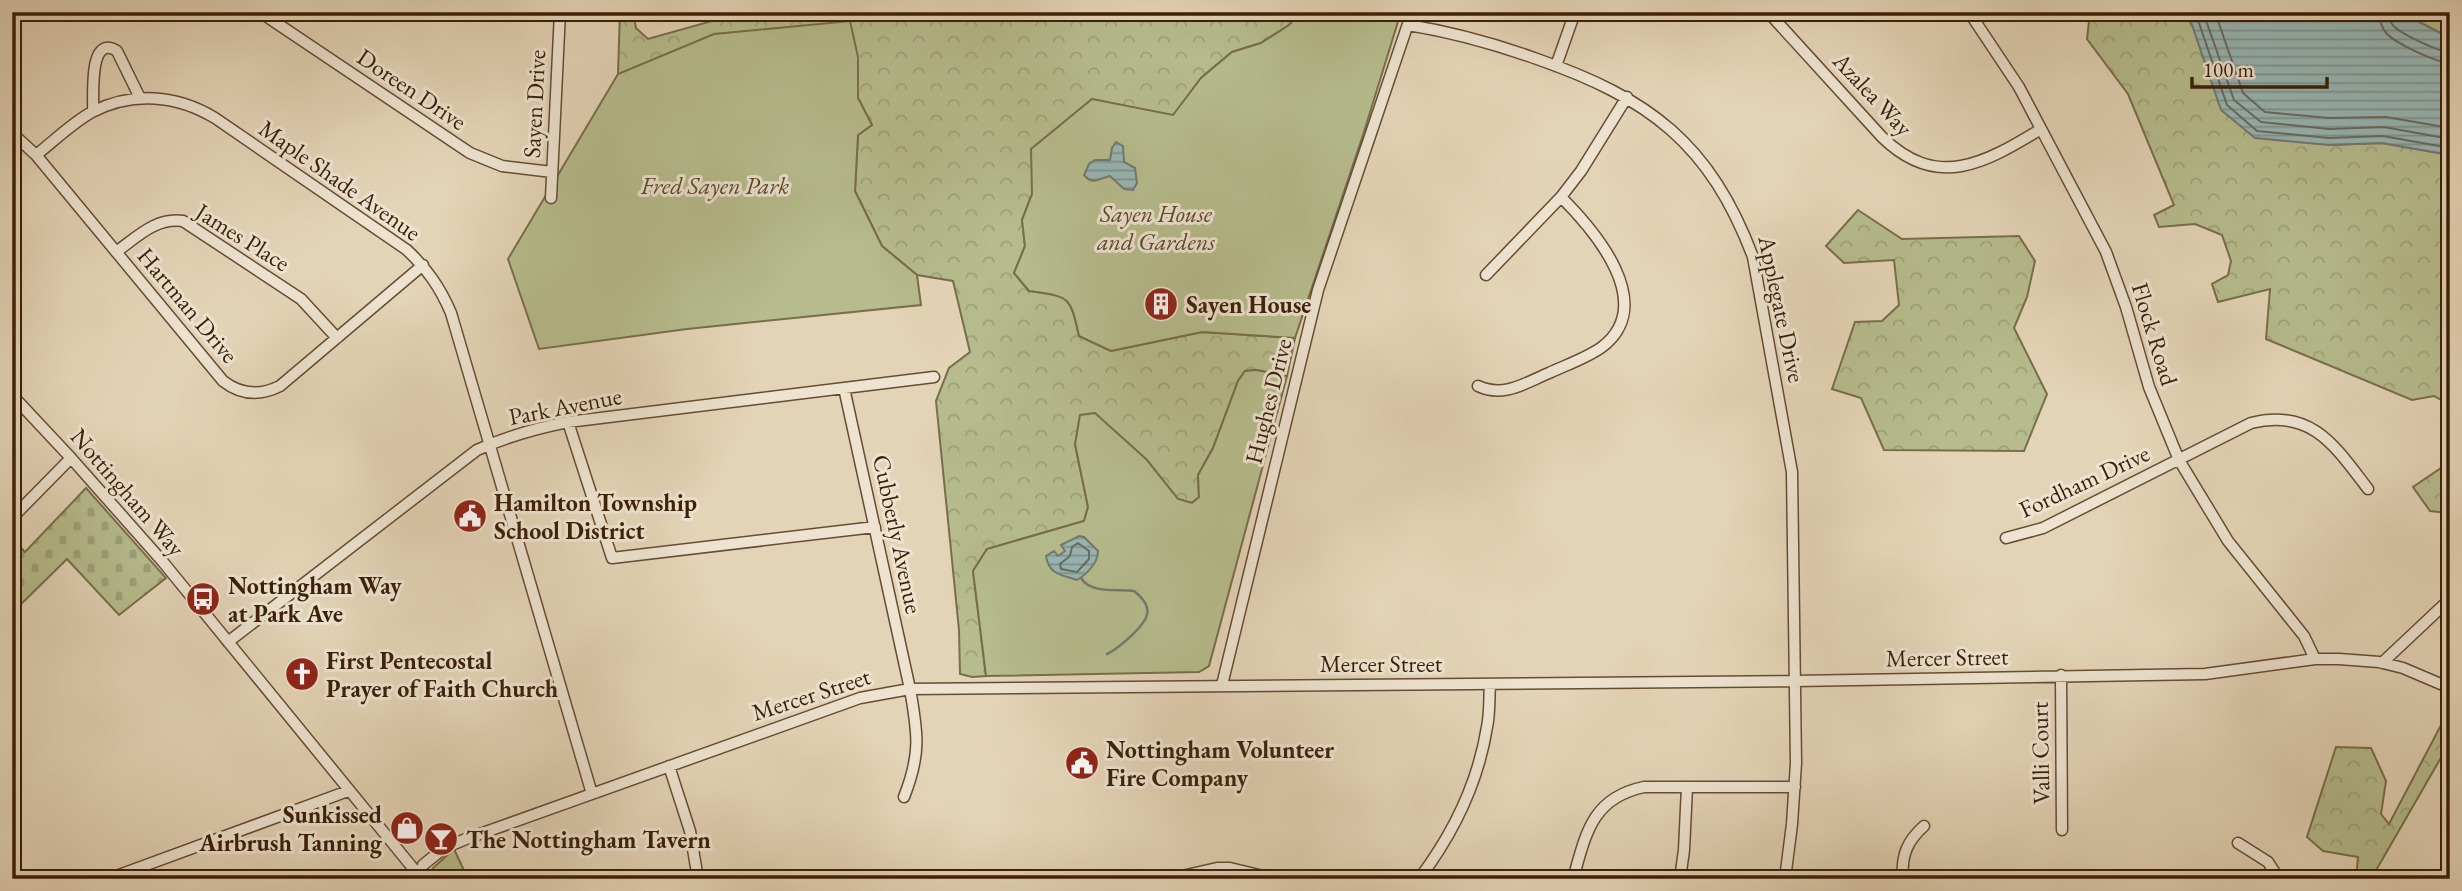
<svg xmlns="http://www.w3.org/2000/svg" width="2462" height="891" viewBox="0 0 2462 891" font-family="'EB Garamond',serif">
  <defs>
    <pattern id="forest-crowns" width="20" height="18" patternUnits="userSpaceOnUse" patternTransform="scale(1.75)"><rect width="20" height="18" fill="#b6bc8d"/><path d="M2 6a3 3 0 1 1 6 0M12 15a3 3 0 1 1 6 0" fill="none" stroke="#9da178"/></pattern>
    <pattern id="wetland-marsh" width="20" height="14" patternUnits="userSpaceOnUse" patternTransform="scale(1.75)"><rect width="20" height="14" fill="#b6bc8d"/><path d="M1 5h8M5 5V1M11 12h8M15 12V8" fill="none" stroke="#9da178"/></pattern>
    <pattern id="cemetery-stones" width="16" height="16" patternUnits="userSpaceOnUse" patternTransform="scale(1.75)"><rect width="16" height="16" fill="#b6bc8d"/><path d="M2 7V4a2 2 0 0 1 4 0v3zM10 15v-3a2 2 0 0 1 4 0v3z" fill="#9da178"/></pattern>
    <pattern id="water-rules" width="6" height="5" patternUnits="userSpaceOnUse" patternTransform="scale(1.75)"><rect width="6" height="5" fill="#98b7b6"/><path d="M0 2.5h6" fill="none" stroke="#7d9492"/></pattern>
  </defs>
  <rect width="100%" height="100%" fill="#e4d4b7"/>
  <filter id="stains"><feTurbulence type="fractalNoise" baseFrequency=".00286" numOctaves="4"/><feColorMatrix values="0 0 0 0 .2 0 0 0 0 .09 0 0 0 0 .02 0 0 0 .5 -.17"/></filter>
  <radialGradient id="worn" r=".72"><stop offset=".6" stop-color="#630" stop-opacity="0"/><stop offset="1" stop-color="#630" stop-opacity=".3"/></radialGradient>
  <!-- forest -->
  <path fill="url(#forest-crowns)" stroke="#786e4a" stroke-width="2" d="M620,12H633L636,28L648,39L744,12H1301L1289,25L1261,43L1232,52L1201,78L1173,116L1092,99L1032,149V194L1022,220L1025,246L1014,273L1029,291C1070,297 1070,295 1079,336L1111,351L1202,332L1295,338L1287,376L1256,370L1245,371L1238,381L1213,448L1198,475L1199,497L1192,503L1178,499L1146,459L1075,444L1088,507L1084,521L987,549L973,571L986,676L972,677L960,674L959,630L936,401L949,368L970,352L953,281L917,275L882,246L855,191L858,135L872,125L858,98V57L618,74Z
    M2090,12H2184L2192,25L2329,145L2382,143L2450,155V405L2434,396L2412,400L2266,339L2270,289L2218,302L2212,284L2228,275L2231,261L2222,235L2195,224L2159,227L2154,215L2174,205L2128,94L2087,39Z
    M1858,210L1902,239L2019,236L2035,261L2027,297L2014,328L2047,394L2024,451L1884,450L1861,398L1832,389L1855,322L1882,321L1899,305L1894,260L1844,263L1826,246Z
    M2450,462V510L2447,513L2430,511L2413,487Z
    M2450,708V742L2371,879H2356L2358,857L2323,851L2307,837L2336,747L2371,748L2386,781L2381,814L2389,824Z"/>
  <!-- wetland -->
  <path fill="url(#wetland-marsh)" stroke="#786e4a" stroke-width="2" d="M2400,12H2450V38Z"/>
  <!-- cemetery -->
  <path fill="url(#cemetery-stones)" stroke="#786e4a" stroke-width="2" d="M86,488L166,578L119,615L67,559L12,613V538L25,552Z"/>
  <!-- green -->
  <path fill="#b6bc8d" stroke="#786e4a" stroke-width="2" d="M1301,12H1401L1363,135L1295,338L1202,332L1111,351L1079,336C1070,295 1070,297 1029,291L1014,273L1025,246L1022,220L1032,194L1031,149L1092,99L1173,115L1201,78L1232,52L1261,43L1289,25Z
    M850,21L858,57V98L872,125L858,135L855,191L882,246L917,275L921,305L687,329L539,349L508,259L618,74L714,34Z
    M1256,370L1287,376L1209,666L1199,672L986,676L973,571L987,549L1084,521L1088,507L1075,444L1080,415L1095,413L1146,459L1178,499L1192,503L1199,497L1198,475L1213,448L1238,381L1245,371Z
    M454,849L468,879H429L433,868Z"/>
  <!-- water -->
  <path fill="url(#water-rules)" stroke="#737a70" stroke-width="2" d="M2184,12H2400L2450,38V155L2382,143L2329,145L2255,138L2221,110L2192,25Z
    M1116,142L1123,146L1124,162L1135,168L1137,183L1133,190L1124,189L1110,176C1099,178 1093,186 1084,175L1089,164L1095,160H1110L1112,148Z
    M1079,536L1084,537L1098,551C1098,563 1087,574 1077,580C1062,575 1049,575 1046,556L1054,551L1058,556L1065,551L1061,545Z"/>
  <g fill="none" stroke-linecap="round" stroke-linejoin="round">
    <!-- shore -->
    <path stroke="#6a6b5f" stroke-width="2" d="M2192,12L2199,23L2227,105L2257,131L2329,138L2383,136L2450,148
      M2203,12L2234,100L2261,122L2329,129L2384,127L2450,139
      M2215,12L2243,93L2265,112L2329,118L2386,117L2450,128
      M2379,12C2379,20 2381,27 2387,34C2397,44 2435,62 2450,63
      M2390,12C2390,17 2389,19 2392,24C2398,33 2439,52 2450,52
      M1078,543L1089,551V559L1077,572L1061,569L1060,564L1070,556L1072,547Z"/>
    <!-- stream -->
    <path stroke="#737a70" stroke-width="2.5" d="M1081,578C1091,594 1117,589 1134,591C1157,609 1147,621 1130,637C1122,644 1116,650 1107,654"/>
    <!-- minor casing -->
    <g stroke="#654c34" stroke-width="13">
      <path id="minor" d="M260,12L470,153L502,166L552,172
        M1768,12L1882,137C1937,191 1985,163 2041,129
        M1969,12L2019,87L2106,252L2126,307L2149,387L2179,460L2228,541L2304,636L2315,659
        M1408,25C1452,32 1495,44 1537,59C1649,98 1710,143 1753,257L1792,472L1796,763L1792,824L1785,879
        M1556,66L1575,12
        M93,111C94,96 88,33 117,51L140,98
        M12,133L36,155L223,381C241,395 260,396 280,386L423,265
        M36,155C54,141 72,123 92,112C133,91 177,95 215,118L407,250C427,269 440,287 451,313L592,794
        M551,198L560,12
        M116,252C137,237 156,217 183,221L301,299L337,338
        M1486,275L1561,197L1581,171L1627,97
        M1478,386C1504,398 1525,383 1549,373C1566,365 1587,358 1602,347C1658,304 1595,231 1561,197
        M844,388L910,689C918,734 921,754 904,797
        M12,395L71,458L163,562L421,878
        M568,422L612,558L875,527
        M12,518L71,458
        M2006,538L2043,528L2251,423C2312,408 2335,446 2368,489
        M228,642L477,450C506,437 537,428 568,422L934,377
        M2382,663L2450,599
        M2061,675L2062,830
        M1222,685L1318,290L1412,12
        M669,766L690,831L698,879
        M2238,843L2268,862L2279,879
        M108,879L348,791
        M418,879L423,865L444,848L466,839L860,698L910,689L1795,681L2205,674L2315,659H2339L2379,662L2403,668L2450,688
        M1169,879L1217,868H1230L1275,879
        M1419,879C1453,834 1478,783 1487,727C1490,713 1489,698 1490,684
        M1573,879C1586,833 1592,798 1644,787H1795
        M1680,879L1684,850L1687,787
        M1903,879C1901,856 1907,841 1924,826"/>
    </g>
    <!-- minor -->
    <use href="#minor" stroke="#ede3d0" stroke-width="10"/>
  </g>
  <!-- icons -->
  <defs>
    <g id="building-disc" transform="scale(1.75)"><circle r="9.5" fill="#8f2418" stroke="#ede3d0"/><path d="M-4-6H4V6H1V3H-1V6H-4ZM-2.5-4.3h1.7v1.8h-1.7ZM.8-4.3h1.7v1.8H.8ZM-2.5-1h1.7V.8h-1.7ZM.8-1h1.7V.8H.8Z" fill="#fff"/></g>
    <g id="civic-disc" transform="scale(1.75)"><circle r="9.5" fill="#8f2418" stroke="#ede3d0"/><path d="M-.6-6.5H3V-4.5H.6V-3L4-1V1h2V6H-6V1h2V-1L-.6-3ZM-1.2 2.5V6h2.4V2.5Z" fill="#fff"/></g>
    <g id="bus-disc" transform="scale(1.75)"><circle r="9.5" fill="#8f2418" stroke="#ede3d0"/><path d="M-5-6H5V4H4V6H2V4H-2V6H-4V4H-5ZM-3.5-4V0h7V-4ZM-3.5 1.2v1.5H-2V1.2ZM2 1.2v1.5H3.5V1.2Z" fill="#fff"/></g>
    <g id="church-disc" transform="scale(1.75)"><circle r="9.5" fill="#8f2418" stroke="#ede3d0"/><path d="M-1.2-6h2.4v3.5h3.3v2.4h-3.3V6h-2.4V-.1h-3.3v-2.4h3.3Z" fill="#fff"/></g>
    <g id="shop-disc" transform="scale(1.75)"><circle r="9.5" fill="#8f2418" stroke="#ede3d0"/><path d="M-5-2.5h2.3a2.7 3.5 0 0 1 5.4 0H5L5.5 6h-11ZM-1.5-2.5h3a1.5 2.3 0 0 0-3 0Z" fill="#fff"/></g>
    <g id="bar-disc" transform="scale(1.75)"><circle r="9.5" fill="#8f2418" stroke="#ede3d0"/><path d="M-6-5H6L.8 .8V4.5H3.5V6h-7V4.5H-.8V.8Z" fill="#fff"/></g>
  </defs>
  <g fill-rule="evenodd">
    <use href="#building-disc" x="1161" y="304"/>
    <use href="#civic-disc" x="470" y="516"/>
    <use href="#bus-disc" x="203" y="599"/>
    <use href="#church-disc" x="302" y="674"/>
    <use href="#civic-disc" x="1082" y="763"/>
    <use href="#shop-disc" x="407" y="828"/>
    <use href="#bar-disc" x="441" y="839"/>
  </g>
  <g text-anchor="middle" dominant-baseline="central" stroke-width="6" stroke-linejoin="round" paint-order="stroke">
    <!-- street labels -->
    <g font-size="24" fill="#3b1f08" stroke="#ede3d0">
      <text transform="translate(412 89) rotate(34)">Doreen Drive</text>
      <text transform="translate(1873 94) rotate(47)">Azalea Way</text>
      <text transform="translate(534 104) rotate(-87)">Sayen Drive</text>
      <text transform="translate(340 180) rotate(35)">Maple Shade Avenue</text>
      <text transform="translate(243 237) rotate(32)">James Place</text>
      <text transform="translate(188 305) rotate(50)">Hartman Drive</text>
      <text transform="translate(1782 309) rotate(78)">Applegate Drive</text>
      <text transform="translate(2155 334) rotate(73)">Flock Road</text>
      <text transform="translate(1268 401) rotate(-76)">Hughes Drive</text>
      <text transform="translate(565 406) rotate(-11)">Park Avenue</text>
      <text transform="translate(2084 481) rotate(-25)">Fordham Drive</text>
      <text transform="translate(128 492) rotate(49)">Nottingham Way</text>
      <text transform="translate(898 534) rotate(78)">Cubberly Avenue</text>
      <text transform="translate(1947 657) rotate(-1)">Mercer Street</text>
      <text x="1381" y="663">Mercer Street</text>
      <text transform="translate(811 694) rotate(-18)">Mercer Street</text>
      <text transform="translate(2040 753) rotate(-91)">Valli Court</text>
    </g>
    <!-- park labels -->
    <g font-size="24" font-style="italic" fill="#5a4629" stroke="#ede3d0">
      <text x="715" y="185">Fred Sayen Park</text>
      <text x="1156" y="213">Sayen House<tspan x="1156" dy="28">and Gardens</tspan></text>
    </g>
    <!-- poi labels -->
    <g font-size="24" font-weight="bold" fill="#3b1f08" stroke="#ede3d0" text-anchor="start">
      <text x="1186" y="304">Sayen House</text>
      <text x="494" y="502">Hamilton Township<tspan x="494" dy="28">School District</tspan></text>
      <text x="228" y="585">Nottingham Way<tspan x="228" dy="28">at Park Ave</tspan></text>
      <text x="326" y="660">First Pentecostal<tspan x="326" dy="28">Prayer of Faith Church</tspan></text>
      <text x="1106" y="749">Nottingham Volunteer<tspan x="1106" dy="28">Fire Company</tspan></text>
      <text x="382" y="814" text-anchor="end">Sunkissed<tspan x="382" dy="28">Airbrush Tanning</tspan></text>
      <text x="466" y="839">The Nottingham Tavern</text>
    </g>
  </g>
  <!-- margin -->
  <rect width="2462" height="891" fill="none" stroke="#e4d4b7" stroke-width="42"/>
  <rect x="14" y="14" width="2434" height="863" fill="none" stroke="#3b1f08" stroke-width="3.5"/>
  <rect x="21" y="21" width="2420" height="849" fill="none" stroke="#3b1f08" stroke-width="2"/>
  <!-- scale -->
  <path d="M2192 77v10h135v-10" fill="none" stroke="#3b1f08" stroke-width="3.5"/>
  <text x="2203" y="77" font-size="21" fill="#3b1f08" stroke="#ede3d0" stroke-width="5" paint-order="stroke">100 m</text>
  <rect width="100%" height="100%" filter="url(#stains)"/>
  <rect width="100%" height="100%" fill="url(#worn)"/>
</svg>
